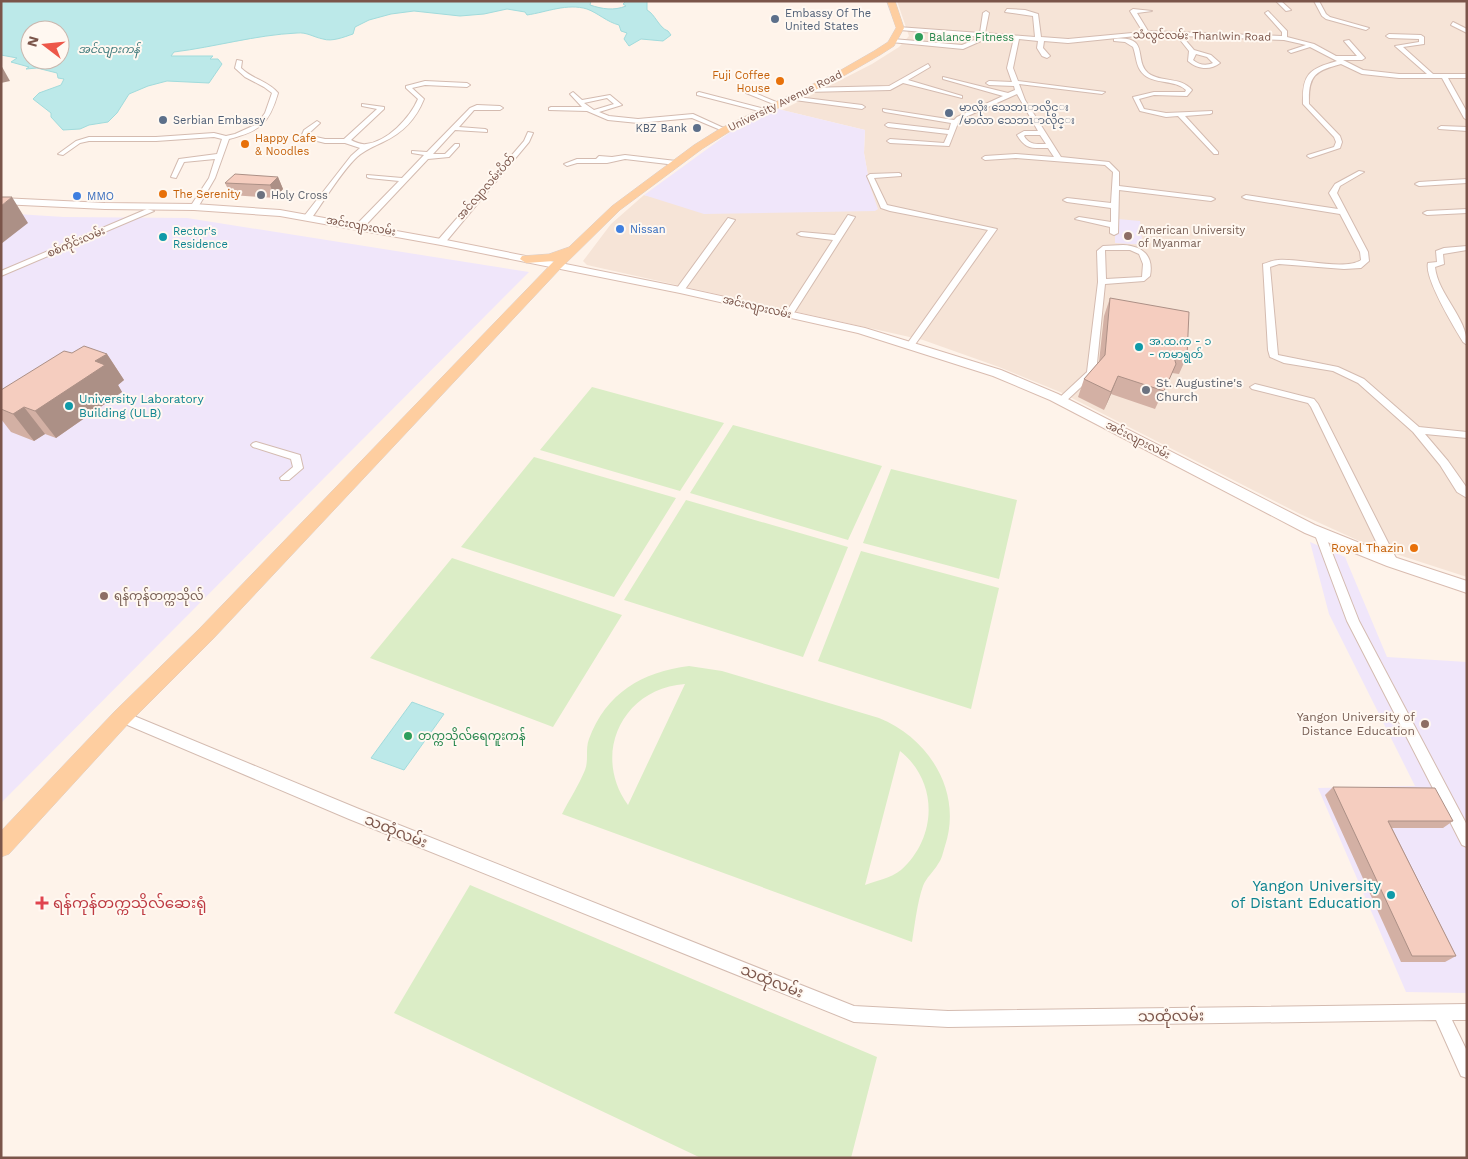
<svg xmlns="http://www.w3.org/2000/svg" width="1468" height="1159" viewBox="0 0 1468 1159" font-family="'Work Sans','Noto Sans Myanmar',sans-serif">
  <rect width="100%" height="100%" fill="#fef3ea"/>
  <!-- residential -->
  <path fill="#f6e4d7" d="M897,1H1467V577L1368,545L1300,514L1060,392L999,367L923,340L587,265L583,261L611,224L644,195L704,210H874L864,153L865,130L782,110L872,64L899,47L909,36Z"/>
  <!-- education -->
  <path fill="#f0e6fa" d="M778,109L865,130L864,153L870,186L878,209L875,211L704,214L644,195L736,128Z
    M1,213L64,217L187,218L529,272L1,803Z
    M1118,219L1140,221L1142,240L1147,241L1148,245L1115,243V231H1118Z
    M1310,542L1345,557L1387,657L1467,662V993L1406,992L1318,788L1415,786L1329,614Z"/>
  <!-- green -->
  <path fill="#dbedc6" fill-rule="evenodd" d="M592,387L724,423L680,491L540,450Z
    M733,425L882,466L848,540L690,493Z
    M534,457L676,498L614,597L461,547Z
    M891,469L1017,500L999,579L863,543Z
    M686,500L848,547L803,657L624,600Z
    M861,551L999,588L971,709L818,661Z
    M452,558L622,615L553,727L370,658Z
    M689,666L722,671L879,718C929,738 963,792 945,846C943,852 942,859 938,864C934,871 926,878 923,886C917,903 915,924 912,942L562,814C569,800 579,785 585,770C589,760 585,749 589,739C606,693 642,672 689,666ZM685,684L628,805C591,754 623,688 685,684ZM900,751C939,782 937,838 901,870C891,878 876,881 865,885Z
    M470,885L877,1057L851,1158H701L394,1013Z"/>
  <!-- water -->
  <path fill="#bce9e9" stroke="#a1dbdc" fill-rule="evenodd" d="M1,1H591L590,5C602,9 614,11 626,6L623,4L626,1H647V10C655,14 659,28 668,31L671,35L663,41L641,39L629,46L624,39L627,33L621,31L619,25C607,22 598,13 587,9C567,3 547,12 527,15L525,12L507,9L484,14L460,16L414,11L391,14L369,20L355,27L353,34C344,37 332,42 323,39C313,37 307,32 297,33C255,35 215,47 174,52L171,56H213L210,59H218L222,64L209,83L167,81L148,86L129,94L117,113L108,122L89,125L80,129L63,130L51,117V113L33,99L39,93L61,85L64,79L58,78L57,73L37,68L26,69L29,67L11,62L17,58L1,55ZM30,30H60V60H30Z
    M412,702L444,714L404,770L371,758Z"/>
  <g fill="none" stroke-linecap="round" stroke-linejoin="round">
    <!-- street casing -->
    <g stroke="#d4bbb0" stroke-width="2">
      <path id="street" d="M1276,1H1281L1291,10L1286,11Z
        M1314,1H1319L1326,14L1330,17L1369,28L1366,30L1326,19L1322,16Z
        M1007,9L1025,10L1038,14L1041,37L1068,39L1143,32L1130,11L1133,9L1152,11L1137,13L1148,31L1282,36V32L1265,13L1268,11L1287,31V37L1314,44L1336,56H1357L1344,41L1349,40L1365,58L1362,60H1343L1363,70L1399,74H1427L1395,46L1419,42V39L1389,38L1386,36L1389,34L1421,35L1424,37V44L1403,47L1433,74H1467V78H1448L1467,112V120L1464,118L1442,78H1399L1362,74L1341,64C1315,71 1308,75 1309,104L1340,136L1342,142L1340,148L1310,158L1307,156L1308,155L1334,147L1336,142L1334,137L1303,104C1302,74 1309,69 1337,61L1310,47L1291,53L1288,51L1306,45L1284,40L1182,36L1194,50L1211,55L1220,63C1210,71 1197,69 1188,61L1189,51L1177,36L1146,35L1068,43L1044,41L1043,48L1050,56L1047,58L1042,56L1037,48L1038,41L1019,39L1013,68L1018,81L1105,92L1102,94L1019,84L1025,100L1061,157L1109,162L1119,172V186L1211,197L1215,199L1211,201L1119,190L1118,233L1114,235L1110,233V227L1075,219L1079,217L1111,222V208L1067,202L1063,200L1067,198L1111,203L1113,172L1105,165L1016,158L985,160L982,158L985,156L1016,154L1054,157L1048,148C1032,148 1026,150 1017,135L1024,131H1038L1017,94L961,119L958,123L949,146L890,143L887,141L890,139L944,143L948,134L888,127L885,125L888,123L949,130L951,123L885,112L883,111V109L954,120L957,117L1003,96L943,79V77L1008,93L1015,90L1014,86L989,85L986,83L989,81L1012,82L1007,68L1014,38L990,37L963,49L891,42L893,39L962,45L982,37L900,30L898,27L980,33L983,13L986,11L989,13L985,33L1035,37L1033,16L1005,12ZM1196,54L1207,57L1213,63C1206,66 1199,65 1193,60ZM1025,135H1040L1046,144C1036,144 1029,145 1024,136Z
        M1453,22L1467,29V33L1451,25Z
        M1114,39C1151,35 1133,60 1148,73C1161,83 1180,76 1192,90L1187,96L1154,95L1139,99L1144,109L1166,113L1212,111V113L1210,114L1185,116L1218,152V154H1214L1178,116L1166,117L1140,111L1133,97L1154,92H1185L1186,90C1173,78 1150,86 1140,70C1136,64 1136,55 1133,47L1125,42L1114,41Z
        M237,60L242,61L241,68C252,79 268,81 278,93C269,124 260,131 229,139L215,178L197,209L190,207L209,178L215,159L184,162L176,178L171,177L179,159L217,154L222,139L214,137L156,141H89L80,143L63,155L58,154L76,141L89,137H156L214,133L226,136L235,134L257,124L265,113L272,93L264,87L245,77L235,68Z
        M928,64L930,67L908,80L962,96V98L903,83L890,90L806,92L803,90L806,88L889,86Z
        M425,81L467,83L470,85L467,87L425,85L412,88L424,99C416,119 403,133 383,142C373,147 365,150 357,157C341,172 324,201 311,219H305V215L351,156L360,148L345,143H325L301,137L304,130L317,121L320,123L319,124L307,135L325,139H344L377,109L362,106V104L384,107V109L351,140C355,142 361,145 366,144C387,142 410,118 418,99L406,88V86Z
        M746,91H750L781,104L776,105L746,93Z
        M573,92L582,100L610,95L622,105L599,112L609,116L638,119L693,114L728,130L723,131L692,118L638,123L608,120L587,111L549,110V108L551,107H582L570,94ZM607,98L614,104L594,110L584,103Z
        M699,92L765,109L766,110L763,112L697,95V93Z
        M789,96L862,105L865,107L862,109L787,99V97Z
        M477,105L500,106L503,108L500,110H474L459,127L485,129L487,130V132L455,130L433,154H445L455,144H459V146L449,157L428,159L363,228H357V224L399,181L369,178L367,177V175L402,178L424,155L412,153V151L427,152L470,108Z
        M1441,126L1467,127V131L1439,129L1438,128Z
        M528,132L533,133L529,142L444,244H438V240L524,141Z
        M625,155L676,161L679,163L676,165L625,159L607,163H577L567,166L564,164L577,159H596L599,156L612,157Z
        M1359,171L1364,172L1340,186L1337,193L1368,252L1369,261L1361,268L1344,269L1279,264L1270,267L1278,355L1338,367L1364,379L1419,427L1467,432V438L1425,434L1448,461L1467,488V498L1457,492L1440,465L1413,432L1358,383L1333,371L1284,363L1270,357L1268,350L1263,264C1268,263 1273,260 1278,260C1299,258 1345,271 1361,260L1360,252L1340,214L1246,199L1242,197L1246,195L1338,209L1329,193L1335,184Z
        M899,173L901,174V176L874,178L887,205L997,229L914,346L911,347L907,344L988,230L890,211L881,208L867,176L870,174Z
        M1467,179V183L1419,186L1415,184L1419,182Z
        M147,209L154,211L1,276V271Z
        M1467,209V213L1427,215L1423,213L1427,211Z
        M848,215L855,217L792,316H786L785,314L833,240L801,236L797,234L801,232L835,235Z
        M728,218L735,220L683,292H677V288Z
        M1123,245C1142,246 1154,255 1150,276L1144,281L1105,284L1096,373L1064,403H1058V399L1087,372L1098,282L1097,251L1103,246ZM1105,250H1130L1139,254L1143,264L1142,277L1106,279Z
        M1467,246V250L1443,254L1444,264L1435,267C1438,295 1467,317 1467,345L1463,342C1454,327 1424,278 1428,263L1437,262L1436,251L1444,248Z
        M1255,384L1314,399L1318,404L1398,562L1396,565L1392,566L1386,562L1311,407L1308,403L1252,389L1250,387Z
        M256,442L300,455L303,468L289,480H281L280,478L293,467L291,459L253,447L251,445L253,443Z
        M1319,528L1324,532L1359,621L1467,825V847L1462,845L1347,621L1314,532Z
        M122,711L359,809L854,1006L948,1011L1467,1004V1020H1452L1467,1051V1078L1461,1076L1436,1020L948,1027L854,1022L349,819L118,721L116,717L118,713Z"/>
    </g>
    <!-- secondary casing -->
    <g stroke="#d9bcb0" stroke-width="2">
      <path id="secondary" d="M1,198L105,203L194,204L280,210L441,239L680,287L865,328L1001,370L1058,394L1315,525L1397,558L1467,581V593L1387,566L1305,533L1050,400L993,376L858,333L680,293L441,245L280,216L194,210L105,209L1,204Z"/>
    </g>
    <!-- primary casing -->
    <g stroke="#dacfcc" stroke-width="1">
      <path id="primary" d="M887,1H895L904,28L894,46L880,55L840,78L729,132L702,149L620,210L560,269L213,639L129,723L9,854L1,857V831L115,711L199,629L554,261L526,263L520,259L522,256L549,254L569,247L612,206L694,145L721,128L834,74L874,51L888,42L896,28Z"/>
    </g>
    <!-- street -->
    <use href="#street" fill="#fff" fill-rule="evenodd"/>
    <!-- secondary -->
    <use href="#secondary" fill="#fff" fill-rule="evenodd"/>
    <!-- primary -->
    <use href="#primary" fill="#fecea0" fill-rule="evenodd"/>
  </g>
  <!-- wall -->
  <path fill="#d3b0a4" d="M278,177L283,189L275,198L231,195L225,183Z
    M1110,298L1187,356L1179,374L1172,373L1155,409L1111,394L1104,410L1078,397L1084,379L1099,362L1104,316Z
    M72,353L107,354L124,380L118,385L122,392L56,438L45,434L34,441L11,432L1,419V390Z
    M1333,787L1453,821L1443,828H1392L1456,956L1445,962H1401L1325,795Z"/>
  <!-- shaded-wall -->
  <path fill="#ac9086" d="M1,65L10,81L1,83Z
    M278,177L283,189L275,198L270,185Z
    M12,197L28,223L1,244V206Z
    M107,354L124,380L118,385L122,392L56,438L35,411L95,361Z
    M1118,376L1111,394L1104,410L1111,392Z
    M24,407L45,434L34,441L13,414Z"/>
  <!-- building -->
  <path fill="#f5cdbf" stroke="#ac9086" d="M235,174L278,177L270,185L225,183Z
    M1,197H12L1,206Z
    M1110,298L1189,312L1187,356L1173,354L1176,364L1164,391L1118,376L1111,392L1084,379L1105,355Z
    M84,346L107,354L95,361L105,365L35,411L24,407L13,414L1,409V390L64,351L72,353Z
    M1333,787L1435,788L1453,821H1388L1456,956H1412Z"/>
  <!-- markers -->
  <g fill="#5c6f8a" stroke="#fff8f1" stroke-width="2">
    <circle cx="775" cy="19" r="5"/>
    <circle cx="949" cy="113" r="5"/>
    <circle cx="163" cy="120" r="5"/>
    <circle cx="697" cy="128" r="5"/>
  </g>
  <g fill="#2e9e5b" stroke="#fff8f1" stroke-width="2">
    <circle cx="919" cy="37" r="5"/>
    <circle cx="408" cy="736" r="5"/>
  </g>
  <g fill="#e8710a" stroke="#fff8f1" stroke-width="2">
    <circle cx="780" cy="81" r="5"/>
    <circle cx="245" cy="144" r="5"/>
    <circle cx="163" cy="194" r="5"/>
    <circle cx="1414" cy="548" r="5"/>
  </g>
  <g fill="#6b7280" stroke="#fff8f1" stroke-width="2">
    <circle cx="261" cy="195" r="5"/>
    <circle cx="1146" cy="390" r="5"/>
  </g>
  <g fill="#3f7fe0" stroke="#fff8f1" stroke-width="2">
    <circle cx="77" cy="196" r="5"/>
    <circle cx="620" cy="229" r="5"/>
  </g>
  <g fill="#8d6e63" stroke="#fff8f1" stroke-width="2">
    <circle cx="1128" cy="236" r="5"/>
    <circle cx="104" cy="596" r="5"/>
    <circle cx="1425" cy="724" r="5"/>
  </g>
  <g fill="#0f9aa8" stroke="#fff8f1" stroke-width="2">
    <circle cx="163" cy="237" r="5"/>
    <circle cx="1139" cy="347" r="5"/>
    <circle cx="69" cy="406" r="5"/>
    <circle cx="1391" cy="895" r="5"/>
  </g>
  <path fill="#e0444e" stroke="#fff8f1" stroke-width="2" d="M39.5 895.5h5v5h5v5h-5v5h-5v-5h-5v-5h5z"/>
  <g text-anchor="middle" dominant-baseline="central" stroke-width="4" stroke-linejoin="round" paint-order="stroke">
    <!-- far-service labels -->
    <g font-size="11" fill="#4e5e75" stroke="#fff8f1" text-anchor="start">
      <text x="785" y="13">Embassy Of The<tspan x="785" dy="13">United States</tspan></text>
      <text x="959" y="107">မာလိုး သေဘၤာလိုင္း<tspan x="959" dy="13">/မာလာ သေဘၤာလိုင္း</tspan></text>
      <text x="173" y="120">Serbian Embassy</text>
      <text x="687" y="128" text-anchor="end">KBZ Bank</text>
    </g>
    <!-- far-street labels -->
    <g font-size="11" fill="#7b554a" stroke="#fff8f1">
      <text transform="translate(1202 36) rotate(1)">သံလွင်လမ်း Thanlwin Road</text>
      <text transform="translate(785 101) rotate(-26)">University Avenue Road</text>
      <text transform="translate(486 187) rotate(-49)">အင်လျာလမ်းပိတ်</text>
      <text transform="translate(361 226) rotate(10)">အင်းလျားလမ်း</text>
      <text transform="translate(76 242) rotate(-23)">စစ်ကိုင်းလမ်း</text>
      <text transform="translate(757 307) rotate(13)">အင်းလျားလမ်း</text>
      <text transform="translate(1138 440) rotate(27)">အင်းလျားလမ်း</text>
    </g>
    <!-- far-leisure labels -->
    <g font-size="11" fill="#27864d" stroke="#fff8f1" text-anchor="start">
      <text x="929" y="37">Balance Fitness</text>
    </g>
    <!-- far-water labels -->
    <g font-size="11" font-style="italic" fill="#3a7779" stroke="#fff8f1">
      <text x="109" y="49">အင်လျားကန်</text>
    </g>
    <!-- far-food labels -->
    <g font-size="11" fill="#c56008" stroke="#fff8f1" text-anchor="start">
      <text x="770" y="75" text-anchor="end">Fuji Coffee<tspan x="770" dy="13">House</tspan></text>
      <text x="255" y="138">Happy Cafe<tspan x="255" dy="13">&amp; Noodles</tspan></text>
      <text x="173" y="194">The Serenity</text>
    </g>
    <!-- far-worship labels -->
    <g font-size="11" fill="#5b616d" stroke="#fff8f1" text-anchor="start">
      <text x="271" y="195">Holy Cross</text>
    </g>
    <!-- far-shop labels -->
    <g font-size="11" fill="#366cbe" stroke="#fff8f1" text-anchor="start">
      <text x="87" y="196">MMO</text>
      <text x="630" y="229">Nissan</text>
    </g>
    <!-- far-education labels -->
    <g font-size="11" fill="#785e54" stroke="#fff8f1" text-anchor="start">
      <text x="1138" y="230">American University<tspan x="1138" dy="13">of Myanmar</tspan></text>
    </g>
    <!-- far-culture labels -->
    <g font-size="11" fill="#0d838f" stroke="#fff8f1" text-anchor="start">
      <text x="173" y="231">Rector's<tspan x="173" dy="13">Residence</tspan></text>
      <text x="1149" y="341">အ.ထ.က - ၁<tspan x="1149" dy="13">- ကမာရွတ်</tspan></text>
    </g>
    <!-- worship labels -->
    <g font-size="12" fill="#5b616d" stroke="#fff8f1" text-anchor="start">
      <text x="1156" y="383">St. Augustine's<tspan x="1156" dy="14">Church</tspan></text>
    </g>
    <!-- culture labels -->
    <g font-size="12" fill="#0d838f" stroke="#fff8f1" text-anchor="start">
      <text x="79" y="399">University Laboratory<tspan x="79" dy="14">Building (ULB)</tspan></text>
    </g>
    <!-- food labels -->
    <g font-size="12" fill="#c56008" stroke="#fff8f1" text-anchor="end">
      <text x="1404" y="548">Royal Thazin</text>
    </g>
    <!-- education labels -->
    <g font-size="12" fill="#785e54" stroke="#fff8f1" text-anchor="start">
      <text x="114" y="596">ရန်ကုန်တက္ကသိုလ်</text>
      <text x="1415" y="717" text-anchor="end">Yangon University of<tspan x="1415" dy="14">Distance Education</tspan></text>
    </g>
    <!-- leisure labels -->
    <g font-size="12" fill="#27864d" stroke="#fff8f1" text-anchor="start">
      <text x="418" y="736">တက္ကသိုလ်ရေကူးကန်</text>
    </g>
    <!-- near-street labels -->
    <g font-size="15" fill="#7b554a" stroke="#fff8f1">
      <text transform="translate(396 831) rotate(22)">သထုံလမ်း</text>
      <text transform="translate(772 981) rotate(22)">သထုံလမ်း</text>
      <text transform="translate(1171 1016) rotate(-1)">သထုံလမ်း</text>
    </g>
    <!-- near-culture labels -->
    <g font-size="15" fill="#0d838f" stroke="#fff8f1" text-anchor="end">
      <text x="1381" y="886">Yangon University<tspan x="1381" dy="17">of Distant Education</tspan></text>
    </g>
    <!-- near-health labels -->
    <g font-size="15" fill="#be3a42" stroke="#fff8f1" text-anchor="start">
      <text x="53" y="903">ရန်ကုန်တက္ကသိုလ်ဆေးရုံ</text>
    </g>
  </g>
  <!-- border -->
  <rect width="1468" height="1159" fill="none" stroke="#7b554a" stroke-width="5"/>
  <!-- north arrow -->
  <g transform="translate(45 45) rotate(286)"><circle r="24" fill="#fff8f1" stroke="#cab7ae"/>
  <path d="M0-4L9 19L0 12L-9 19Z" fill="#ed5749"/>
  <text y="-8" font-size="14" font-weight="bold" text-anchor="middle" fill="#7b554a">N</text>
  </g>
</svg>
